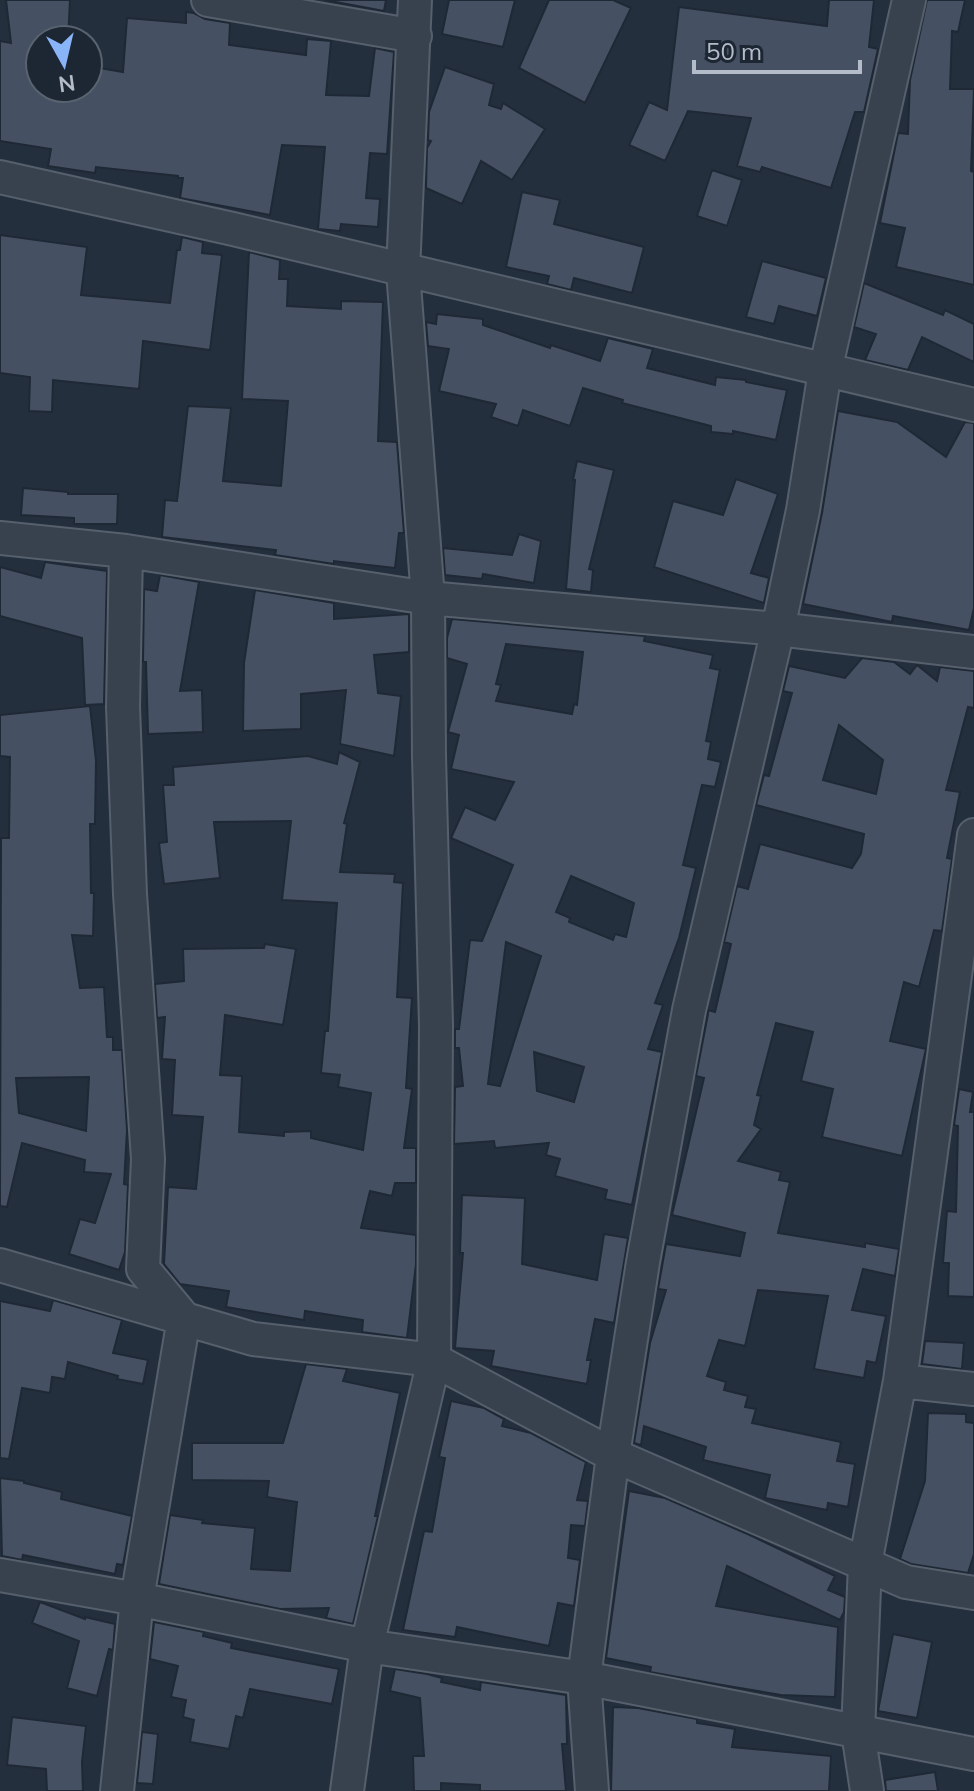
<svg xmlns="http://www.w3.org/2000/svg" width="974" height="1791" viewBox="0 0 974 1791" font-family="Mulish,sans-serif">
  <rect width="100%" height="100%" fill="#242f3e"/>
  <!-- building -->
  <path fill="#455162" stroke="#1f2835" stroke-width="2" fill-rule="evenodd" d="M6,0H70L68,40H40V88H88V66L123,72L127,18L186,23V12L194,13L205,19L230,23L229,45L306,55L307,39L331,41L326,95L369,96L375,48L394,52L387,154L370,153L366,198L380,199L378,227L341,224L340,231L318,229L325,147L282,145L270,215L180,198L183,178H178V176L96,167L95,173L48,166L51,149L0,141V41L11,43Z
    M325,0H386L384,11Z
    M449,0H515L503,47L442,34Z
    M549,0H613L631,8L585,103L519,68Z
    M829,0H874L869,47L878,49L864,112H855L831,188L762,167L760,172L737,166L751,118L688,111L665,161L629,145L649,102L667,110L679,7L827,26Z
    M927,0H965L958,32L952,31L950,89H974L971,171L974,172V285L896,267L905,228L880,223L898,133L908,134L910,80Z
    M445,67L494,84L489,105L501,109L503,103L545,129L512,180L481,161L462,204L426,188L427,148L431,141L428,140L429,112Z
    M712,170L742,180L727,226L697,216Z
    M522,192L560,200L554,224L644,247L632,293L574,278L571,290L547,284L549,276L506,267Z
    M0,235L87,247L81,295L170,303L177,250H180L182,237L203,242L202,253L222,255L210,350L143,341L139,389L53,380L52,412L29,411L30,377L0,373Z
    M249,252L280,260L279,279H288L287,306L341,309V301L383,302L378,441L397,442L404,533H399L395,568L334,561V564L275,555L276,550L162,537L165,500L177,501L188,406L231,408L223,481L281,486L288,401L242,399Z
    M762,261L826,278L817,316L779,306L774,324L746,317Z
    M864,283L943,315L945,310L974,324V362L922,337L908,370L865,360L876,334L854,327Z
    M437,314L483,319V325L550,348L551,345L600,361L608,338L653,349L647,368L715,385L716,377L746,380V382L787,390L776,440L733,431V434L711,432V426L622,403L623,400L583,388L570,426L523,410L518,426L491,417L496,404L439,391L449,349L428,346L426,322L436,324Z
    M838,411L897,422L946,457L965,422L974,423V608L969,630L893,616L892,622L803,604L822,513Z
    M577,461L614,470L589,569L593,570L591,592L566,589L575,480H573Z
    M736,479L778,494L751,573L769,578L764,603L654,567L673,501L723,515Z
    M23,488L68,492V494H118L117,524H74V518L21,515Z
    M519,534L541,541L534,583L483,574L482,579L445,575L443,548L512,555Z
    M45,562L107,571L104,704L85,705L82,638L0,616V567L41,578Z
    M160,575L199,582L180,691L202,690L203,732L148,734L146,662H143L144,589L157,591Z
    M255,590L334,603V619L409,614V652L374,655L378,693L401,696L394,756L340,744L346,690L301,694V729L243,731L244,663Z
    M452,619L645,636L644,641L713,655L710,668L720,670L706,741L711,742L708,759L721,762L715,787L702,785L683,865L696,868L679,938L655,1003L663,1005L648,1049L662,1052L632,1205L605,1199L607,1190L555,1176L560,1159L546,1155L549,1143L495,1148L494,1141L454,1144L455,1087L463,1086L459,1048H455V1029H459L470,940L482,941L513,865L451,838L465,807L495,820L514,782L451,769L459,735L448,732L467,664L447,658V638ZM506,644L583,652L577,705L574,704L572,714L496,701L501,685L496,684ZM571,876L634,903L626,937L615,934L613,940L569,922L570,918L556,912ZM506,942L541,956L500,1086L488,1084ZM534,1052L584,1067L574,1102L537,1091Z
    M862,658L894,662L910,674L917,665L937,681L940,667L974,671V708L968,707L946,790L960,792L947,858L952,859L942,931L934,930L919,987L904,982L890,1041L926,1049L902,1156L822,1137L833,1089L801,1081L813,1032L776,1023L757,1095L761,1096L754,1125L761,1129L738,1161L781,1172L779,1180L790,1182L778,1233L865,1247V1243L899,1249L895,1276L863,1269L852,1310L886,1316L876,1363L867,1361L864,1378L814,1369L828,1296L758,1290L745,1346L719,1340L707,1376L726,1382L724,1390L748,1396L745,1407L756,1409L752,1423L841,1442L837,1461L855,1464L848,1507L828,1503L827,1510L765,1498L770,1475L703,1460L706,1447L644,1426L641,1445L634,1443L650,1343L666,1290L658,1289L666,1244L740,1256L745,1233L672,1215L704,1078L696,1076L708,1014V1010L715,1012L731,944L724,942L737,886L748,889L760,844L852,868L861,854L864,834L756,805L764,775L769,776L792,693L783,691L789,666L845,678ZM839,725L883,760L876,794L823,780Z
    M90,706L96,761L95,824H90L91,893H94L93,936L72,935L80,988L104,987L107,1037H113V1050H122L127,1130L124,1184L128,1185L125,1252L119,1270L69,1254L80,1219L95,1223L111,1174L84,1172L85,1160L22,1143L7,1207L0,1206L1,838H9L10,757L0,756V715ZM89,1077L86,1131L19,1113L16,1078Z
    M339,752L360,762L344,823L347,824L340,872L395,874L394,882L403,883L397,997L412,998L406,1088L412,1089L404,1148H416V1183H395L392,1196L370,1191L361,1228L416,1235V1264L407,1338L362,1332L363,1320L305,1311L304,1320L226,1307L229,1291L180,1284L164,1264L168,1187L196,1189L203,1117L172,1115L175,1060L162,1059L165,1017L157,1018L155,984L184,981L183,949L264,948L265,944L296,949L283,1025L225,1015L220,1075L242,1076L239,1132L284,1136V1132L311,1131V1138L363,1150L371,1093L338,1087L340,1075L321,1073L325,1031H328L337,903L282,900L291,821L214,822L220,878L164,884L159,843L167,842L163,785H174L173,767L308,756L337,764Z
    M959,1089L973,1092L970,1112H974V1297L948,1296L949,1263H943L947,1211L956,1212L958,1126L954,1125Z
    M462,1195L525,1198L522,1264L597,1280L604,1234L628,1238L614,1323L595,1319L587,1360H591L587,1384L491,1366L494,1351L455,1348L463,1253H460Z
    M53,1300L122,1320L113,1353L148,1360L143,1384L117,1379L118,1376L68,1362L65,1379L52,1377L50,1393L22,1388L9,1459L0,1458V1301L50,1311Z
    M925,1341L964,1343L962,1369L922,1364Z
    M306,1364L347,1369L343,1381L400,1393L375,1516H378L353,1624L326,1618L329,1608L280,1609L159,1584L170,1515L203,1520L202,1523L255,1528L251,1569L290,1571L297,1502L267,1497L269,1481L192,1480V1443H283Z
    M451,1401L484,1408L504,1419L502,1426L531,1433L586,1462L577,1500L588,1501L585,1526L571,1525L568,1558L580,1560L574,1606L558,1603L549,1646L457,1627L455,1637L403,1630L424,1531L432,1532L445,1458L439,1457Z
    M928,1413L966,1414V1422L974,1423V1554L968,1573L911,1564L900,1559L925,1481Z
    M0,1478L24,1481V1483L62,1492L61,1499L132,1516L123,1565L117,1564L115,1574L23,1555L22,1560L2,1556Z
    M629,1491L665,1498L752,1536L835,1576L828,1590L845,1597L844,1612L840,1620L727,1566L716,1606L838,1627L835,1697L781,1695L716,1684L650,1672L651,1667L606,1658Z
    M40,1602L85,1619V1617L115,1624L113,1650L109,1649L97,1696L67,1688L79,1641L32,1623Z
    M154,1622L204,1632L203,1636L232,1643L231,1648L339,1669L332,1704L250,1689L243,1718L236,1716L229,1749L190,1742L194,1720L183,1717L186,1700L171,1697L178,1666L150,1659Z
    M893,1634L932,1642L917,1718L878,1711Z
    M395,1669L427,1674L442,1678L441,1682L480,1690L481,1682L566,1695L567,1744H562L566,1791H480V1785L441,1783V1791H414L413,1756H424L420,1698L390,1691Z
    M613,1707L638,1708L697,1719V1723L735,1729L732,1747L831,1756L829,1791H611Z
    M12,1717L86,1726L82,1762L83,1791H47L46,1769L7,1765Z
    M142,1732L158,1734L153,1784L137,1783Z
    M935,1772L938,1791H886L885,1780Z"/>
  <g fill="none" stroke-linecap="round" stroke-linejoin="round">
    <!-- minor casing -->
    <g stroke="#565f6c" stroke-width="36">
      <path id="minor" d="M208,0L415,36
        M0,177L233,229L974,405
        M0,538L126,551L428,598L778,629L974,652
        M0,1265L253,1339L434,1360L613,1455L906,1582L974,1593
        M900,1381L974,1389
        M0,1575L137,1599L367,1646L584,1678L974,1754
        M117,1791L137,1599L184,1318L143,1269L148,1159L130,894L123,707L126,551
        M347,1791L367,1646L434,1360L436,1025L429,756L428,598L403,271L415,0
        M592,1791L584,1678L613,1455L643,1262L689,1010L778,629L803,510L825,371L909,0
        M867,1791L858,1732L865,1564L900,1381L974,835"/>
    </g>
    <!-- minor -->
    <use href="#minor" stroke="#38414e" stroke-width="32"/>
  </g>
  <!-- north arrow -->
  <g transform="translate(64 64) rotate(172)"><circle r="38" fill="#1d2633" stroke="#59626f" stroke-width="2"/>
  <path d="M0-6L14 30L0 20L-14 30Z" fill="#8ab4f8"/>
  <text y="-12" font-size="22" font-weight="bold" text-anchor="middle" fill="#b4bcc9">N</text>
  </g>
  <!-- scale -->
  <path d="M694 60v12h166v-12" fill="none" stroke="#b4bcc9" stroke-width="4"/>
  <text x="706" y="60" font-size="24" fill="#b4bcc9" stroke="#1d2633" stroke-width="6" paint-order="stroke">50 m</text>
</svg>
